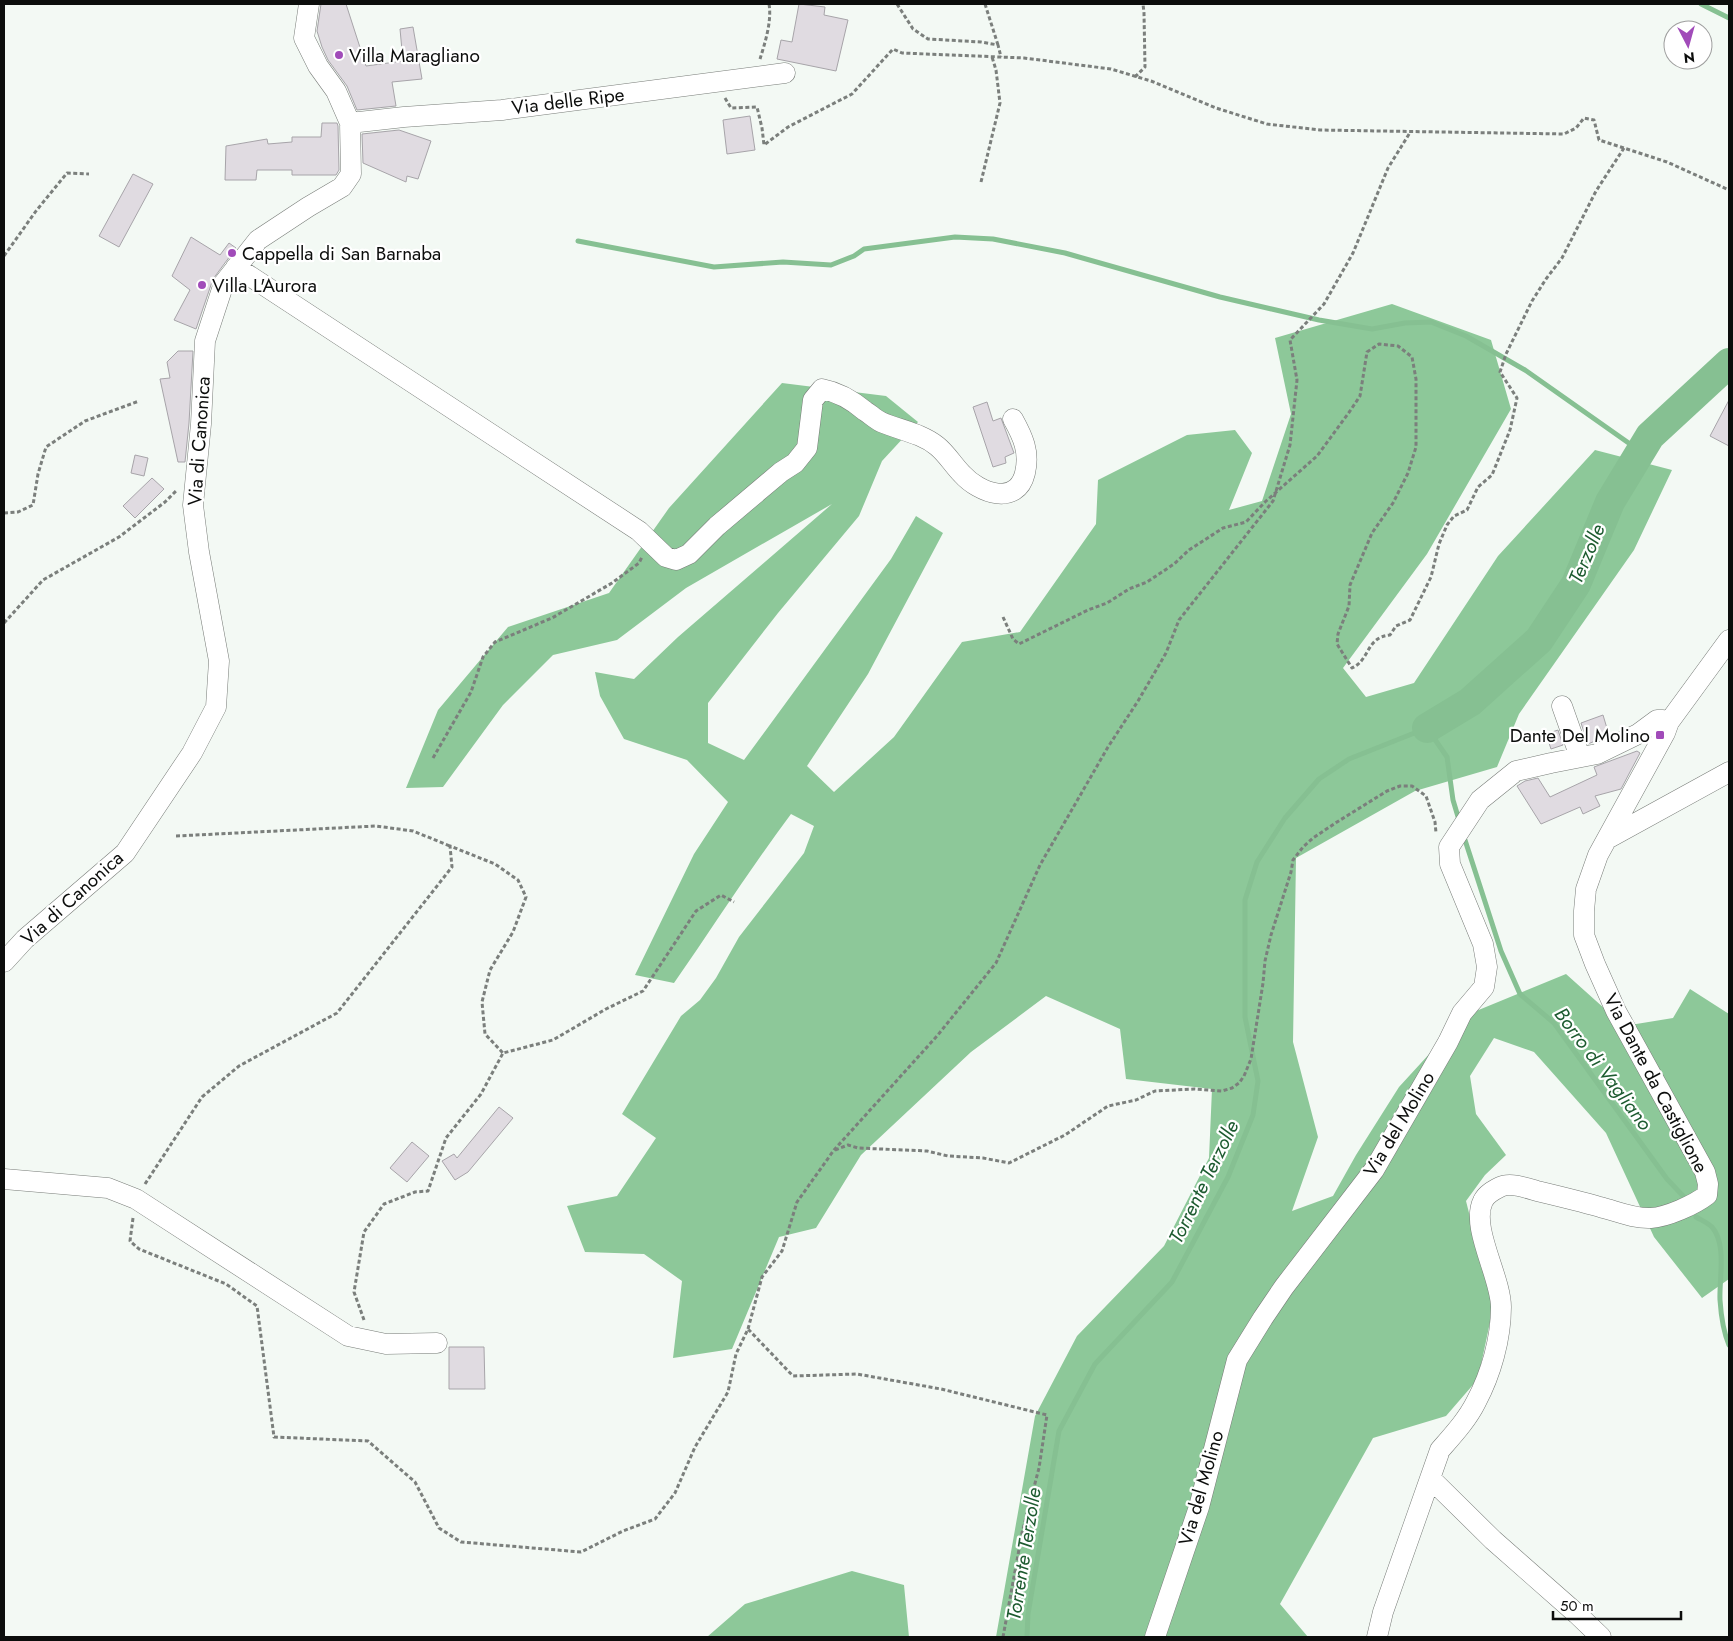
<svg xmlns="http://www.w3.org/2000/svg" width="1733" height="1641" viewBox="0 0 1733 1641" font-family="Jost,sans-serif">
  <rect width="100%" height="100%" fill="#f3f9f4"/>
  <!-- forest -->
  <path fill="#8dc899" d="M1392,304L1491,340L1511,409L1427,554L1343,668L1366,697L1414,683L1498,556L1595,450L1672,470L1634,550L1519,714L1497,767L1415,791L1296,858L1293,1042L1318,1137L1292,1211L1333,1196L1356,1155L1399,1087L1464,1016L1566,974L1624,1026L1673,1018L1690,989L1729,1014V1279L1702,1298L1654,1237L1606,1133L1534,1052L1494,1038L1470,1076L1476,1114L1506,1155L1485,1175L1466,1201L1493,1308L1478,1379L1446,1416L1373,1438L1280,1604L1308,1637H996L1035,1416L1077,1336L1164,1246L1209,1158L1212,1089L1126,1079L1120,1029L1046,996L971,1052L861,1155L816,1228L779,1237L732,1349L673,1358L682,1281L644,1254L585,1252L567,1206L617,1196L656,1138L622,1114L681,1016L700,1000L716,978L739,937L804,853L814,826L791,814C750,869 713,927 674,983L635,975L694,854L728,802L687,760L624,739L600,696L595,672L634,679L678,637L832,504L686,588L617,640L553,655L503,705L443,787L406,788L438,710L508,627L609,593L669,508L782,383L886,396L918,422L882,461L859,516L778,613L708,703V743L744,760L891,559L916,516L943,533L868,674L807,766L834,792L894,737L962,642L1020,632L1096,524L1098,480L1187,435L1235,430L1252,453L1229,510L1262,501L1291,414L1275,338Z
    M852,1571L904,1585L909,1637H707L745,1604Z"/>
  <g fill="none" stroke-linecap="round" stroke-linejoin="round">
    <!-- stream -->
    <path stroke="#86c092" stroke-width="5" d="M1701,4L1729,18
      M578,241L714,267L783,262L831,265L854,256L864,249L955,237L993,239L1065,253L1220,297L1319,320L1372,329L1405,323L1431,322L1466,336L1525,370L1640,451
      M1465,840L1501,951L1520,994L1554,1023L1667,1179L1686,1199
      M1696,1217C1701,1220 1708,1223 1712,1227C1727,1244 1719,1279 1720,1300C1721,1315 1723,1331 1729,1345
      M1027,1637L1028,1614L1059,1431L1095,1364L1172,1282L1228,1177L1253,1115L1258,1081L1245,1017V900L1257,862L1285,818L1319,779L1349,759L1427,728L1447,757L1453,800L1459,820"/>
    <!-- river -->
    <path stroke="#86c092" stroke-width="30" d="M1427,728L1470,702L1539,640L1576,584L1610,502L1650,436L1729,363"/>
  </g>
  <!-- building -->
  <path fill="#e0dbe1" stroke="#a7a4a9" d="M321,4H346L366,66L403,61L400,29L413,27L422,79L392,82L396,106L357,110L347,86L328,60L322,47L317,31Z
    M799,4L825,7L824,15L848,20L836,71L777,59L781,40L792,42Z
    M750,116L755,150L727,154L723,120Z
    M322,123H337L338,126L339,170L336,175H292V170H257L256,180H225L226,146L267,139L268,144L292,142V137H321Z
    M399,130L431,141L418,179L407,176L406,182L363,163L362,134Z
    M133,174L153,184L119,247L99,236Z
    M191,237L220,255L229,243L236,248L213,279L196,329L174,320L190,290L172,276Z
    M178,351H193L189,423L185,462H178L160,379L170,378L167,362Z
    M1729,400V446L1710,436Z
    M987,402L993,421L1001,418L1014,453L1005,457L1006,463L993,467L973,407Z
    M135,455L148,458L144,476L131,473Z
    M152,478L164,489L135,518L123,506Z
    M1603,715L1609,735L1588,744L1581,723Z
    M1558,730L1563,745L1551,749L1546,734Z
    M1637,751L1640,753L1621,789L1595,796L1600,806L1583,814L1580,807L1541,824L1517,786L1525,781L1538,778L1550,797L1597,775L1594,767Z
    M499,1107L513,1118L468,1172L455,1180L442,1161L454,1154L457,1158Z
    M412,1142L429,1156L407,1182L390,1168Z
    M449,1347H484L485,1389H449Z"/>
  <g fill="none" stroke-linecap="round" stroke-linejoin="round">
    <!-- minor casing -->
    <g stroke="#787c78" stroke-width="21">
      <path id="minor" d="M350,123L404,117L502,110L785,73
        M236,267L639,531L666,557L676,560L689,554L717,526L781,472L795,463L807,448L813,400L822,389C838,392 852,400 865,411C870,414 875,419 881,422C899,430 921,433 937,446C947,454 953,465 962,474C979,493 1017,507 1025,473C1030,452 1023,437 1013,419
        M1562,706L1580,757
        M1607,839L1729,772
        M4,962L25,939L125,853L192,753L216,707L219,661L199,552L193,505L201,424L205,341L224,283L258,240L308,207L342,187L351,174L350,123L336,91L318,66L304,38L309,4
        M4,1179L108,1188L136,1199L348,1336L386,1344L437,1343
        M1430,1478L1493,1540L1577,1614L1601,1637
        M1155,1637L1199,1507L1237,1360L1263,1318L1284,1287L1374,1170L1448,1042L1462,1013L1484,987L1487,967L1483,944L1450,864L1449,847L1480,800L1516,771L1551,763L1597,754L1638,734L1657,720H1663L1669,722
        M1377,1637L1383,1612L1440,1450C1453,1435 1467,1420 1476,1402C1491,1374 1501,1339 1501,1307C1501,1277 1470,1227 1483,1201C1486,1194 1494,1190 1500,1187C1510,1182 1527,1188 1537,1191C1558,1196 1579,1201 1600,1207C1616,1211 1634,1219 1651,1218C1667,1217 1694,1205 1707,1195L1708,1184L1705,1172L1616,1011L1595,964L1584,935V911L1586,889L1598,855L1665,733L1669,722L1729,640"/>
    </g>
    <!-- path -->
    <path stroke="#7b7f7c" stroke-width="3" stroke-dasharray="4 2.5" stroke-linecap="butt" d="M897,4L913,29L928,39L981,42L998,45L1001,57
      M985,4L998,45
      M760,59C765,43 772,21 769,4
      M1135,77L1145,67L1144,13L1143,4
      M725,98L731,108L757,107L762,128L764,145L788,127L852,94L893,49L902,53L1024,58L1111,69L1151,81L1216,108L1267,124L1320,130L1564,134L1576,128L1584,118L1594,120L1599,140L1667,162L1729,190
      M981,182L1000,103L996,70L992,57
      M4,256L36,211L67,173L89,174
      M4,513L18,512L33,505L38,474L46,447L85,421L139,401
      M1003,617L1013,639L1019,644L1088,610L1107,603L1129,589L1147,582L1174,564L1189,550L1223,528L1246,522L1265,502L1317,456L1350,411L1360,396L1367,352L1379,344L1398,346L1412,357L1416,379V447L1408,473L1393,503L1372,533L1350,585L1349,606L1338,634L1337,644L1352,668C1370,660 1366,637 1390,635L1396,626L1410,620L1431,577L1439,544L1447,525L1454,516L1467,510L1478,487L1492,475L1510,430L1517,398L1500,372L1506,354L1532,301L1546,279L1562,258L1596,191L1624,148
      M4,623L43,580L119,537L165,502L177,490
      M433,758L471,692L483,657L495,642L552,618L612,583L639,563L642,557
      M176,836L376,826L413,831L450,846
      M835,1150L848,1145L858,1148L927,1151L948,1156L983,1158L1009,1163L1065,1135L1108,1106L1136,1100L1155,1091L1194,1089L1222,1091L1232,1088L1239,1083L1244,1076L1251,1059L1263,983L1265,961L1271,935L1291,872L1293,860L1303,847L1313,838L1337,822L1387,791L1400,786H1412L1426,796L1435,822L1436,833
      M145,1184L202,1097L239,1066L337,1013L452,867L450,846L495,864L518,880L526,897L513,932L490,970L482,1002L485,1034L503,1053
      M133,1218L130,1241L139,1249L226,1284L257,1306L274,1437L368,1441L415,1482L439,1528L461,1542L581,1552L623,1531L655,1519L675,1493L695,1447L728,1392L736,1354L748,1329L793,1376L857,1374L941,1389L1047,1415L1039,1468L1022,1533L1003,1637
      M364,1320L354,1292L364,1232L384,1204L415,1192L428,1191L446,1138L481,1094L503,1053L553,1040L606,1009L643,991L696,911L721,895L734,902
      M748,1329L762,1277L782,1251L797,1202L834,1150L937,1036L996,963L1040,865L1108,747L1138,701L1166,653L1179,620L1273,501L1290,445L1297,380L1290,340L1324,304L1353,253L1388,168L1411,131"/>
    <!-- minor -->
    <use href="#minor" stroke="#fff" stroke-width="20"/>
  </g>
  <!-- markers -->
  <g fill="#a14bb9" stroke="#fff" stroke-width="2">
    <circle cx="339" cy="55" r="5"/>
    <circle cx="232" cy="253" r="5"/>
    <circle cx="202" cy="285" r="5"/>
    <rect x="1655" y="730" width="10" height="10" rx="2.5"/>
  </g>
  <g text-anchor="middle" dominant-baseline="central" stroke-width="4.5" stroke-linejoin="round" paint-order="stroke">
    <!-- poi labels -->
    <g font-size="19" fill="#0c0d0c" stroke="#fff" text-anchor="start">
      <text x="349" y="55">Villa Maragliano</text>
      <text x="242" y="253">Cappella di San Barnaba</text>
      <text x="212" y="285">Villa L'Aurora</text>
      <text x="1650" y="735" text-anchor="end">Dante Del Molino</text>
    </g>
    <!-- street labels -->
    <g font-size="19" fill="#0c0d0c" stroke="#fff">
      <text transform="translate(568 101) rotate(-7)">Via delle Ripe</text>
      <text transform="translate(199 441) rotate(-86)">Via di Canonica</text>
      <text transform="translate(72 898) rotate(-42)">Via di Canonica</text>
      <text transform="translate(1656 1083) rotate(62)">Via Dante da Castiglione</text>
      <text transform="translate(1399 1124) rotate(-59)">Via del Molino</text>
      <text transform="translate(1201 1488) rotate(-74)">Via del Molino</text>
    </g>
    <!-- water labels -->
    <g font-size="20" font-style="italic" fill="#1d5b30" stroke="#fff">
      <text transform="translate(1587 554) rotate(-67)">Terzolle</text>
      <text transform="translate(1603 1069) rotate(53)">Borro di Vagliano</text>
      <text transform="translate(1204 1182) rotate(-64)">Torrente Terzolle</text>
      <text transform="translate(1024 1554) rotate(-81)">Torrente Terzolle</text>
    </g>
  </g>
  <!-- border -->
  <rect width="1733" height="1641" fill="none" stroke="#0c0d0c" stroke-width="10"/>
  <!-- north arrow -->
  <g transform="translate(1688 45) rotate(174)"><circle r="24" fill="#ffffff" stroke="#9e9e9e"/>
  <path d="M0-4L9 19L0 12L-9 19Z" fill="#a14bb9"/>
  <text y="-8" font-size="14" font-weight="bold" text-anchor="middle" fill="#0c0d0c">N</text>
  </g>
  <!-- scale -->
  <path d="M1553 1611v8h128v-8" fill="none" stroke="#0c0d0c" stroke-width="2.5"/>
  <text x="1560" y="1611" font-size="15" fill="#0c0d0c" stroke="#ffffff" stroke-width="4" paint-order="stroke">50 m</text>
</svg>
